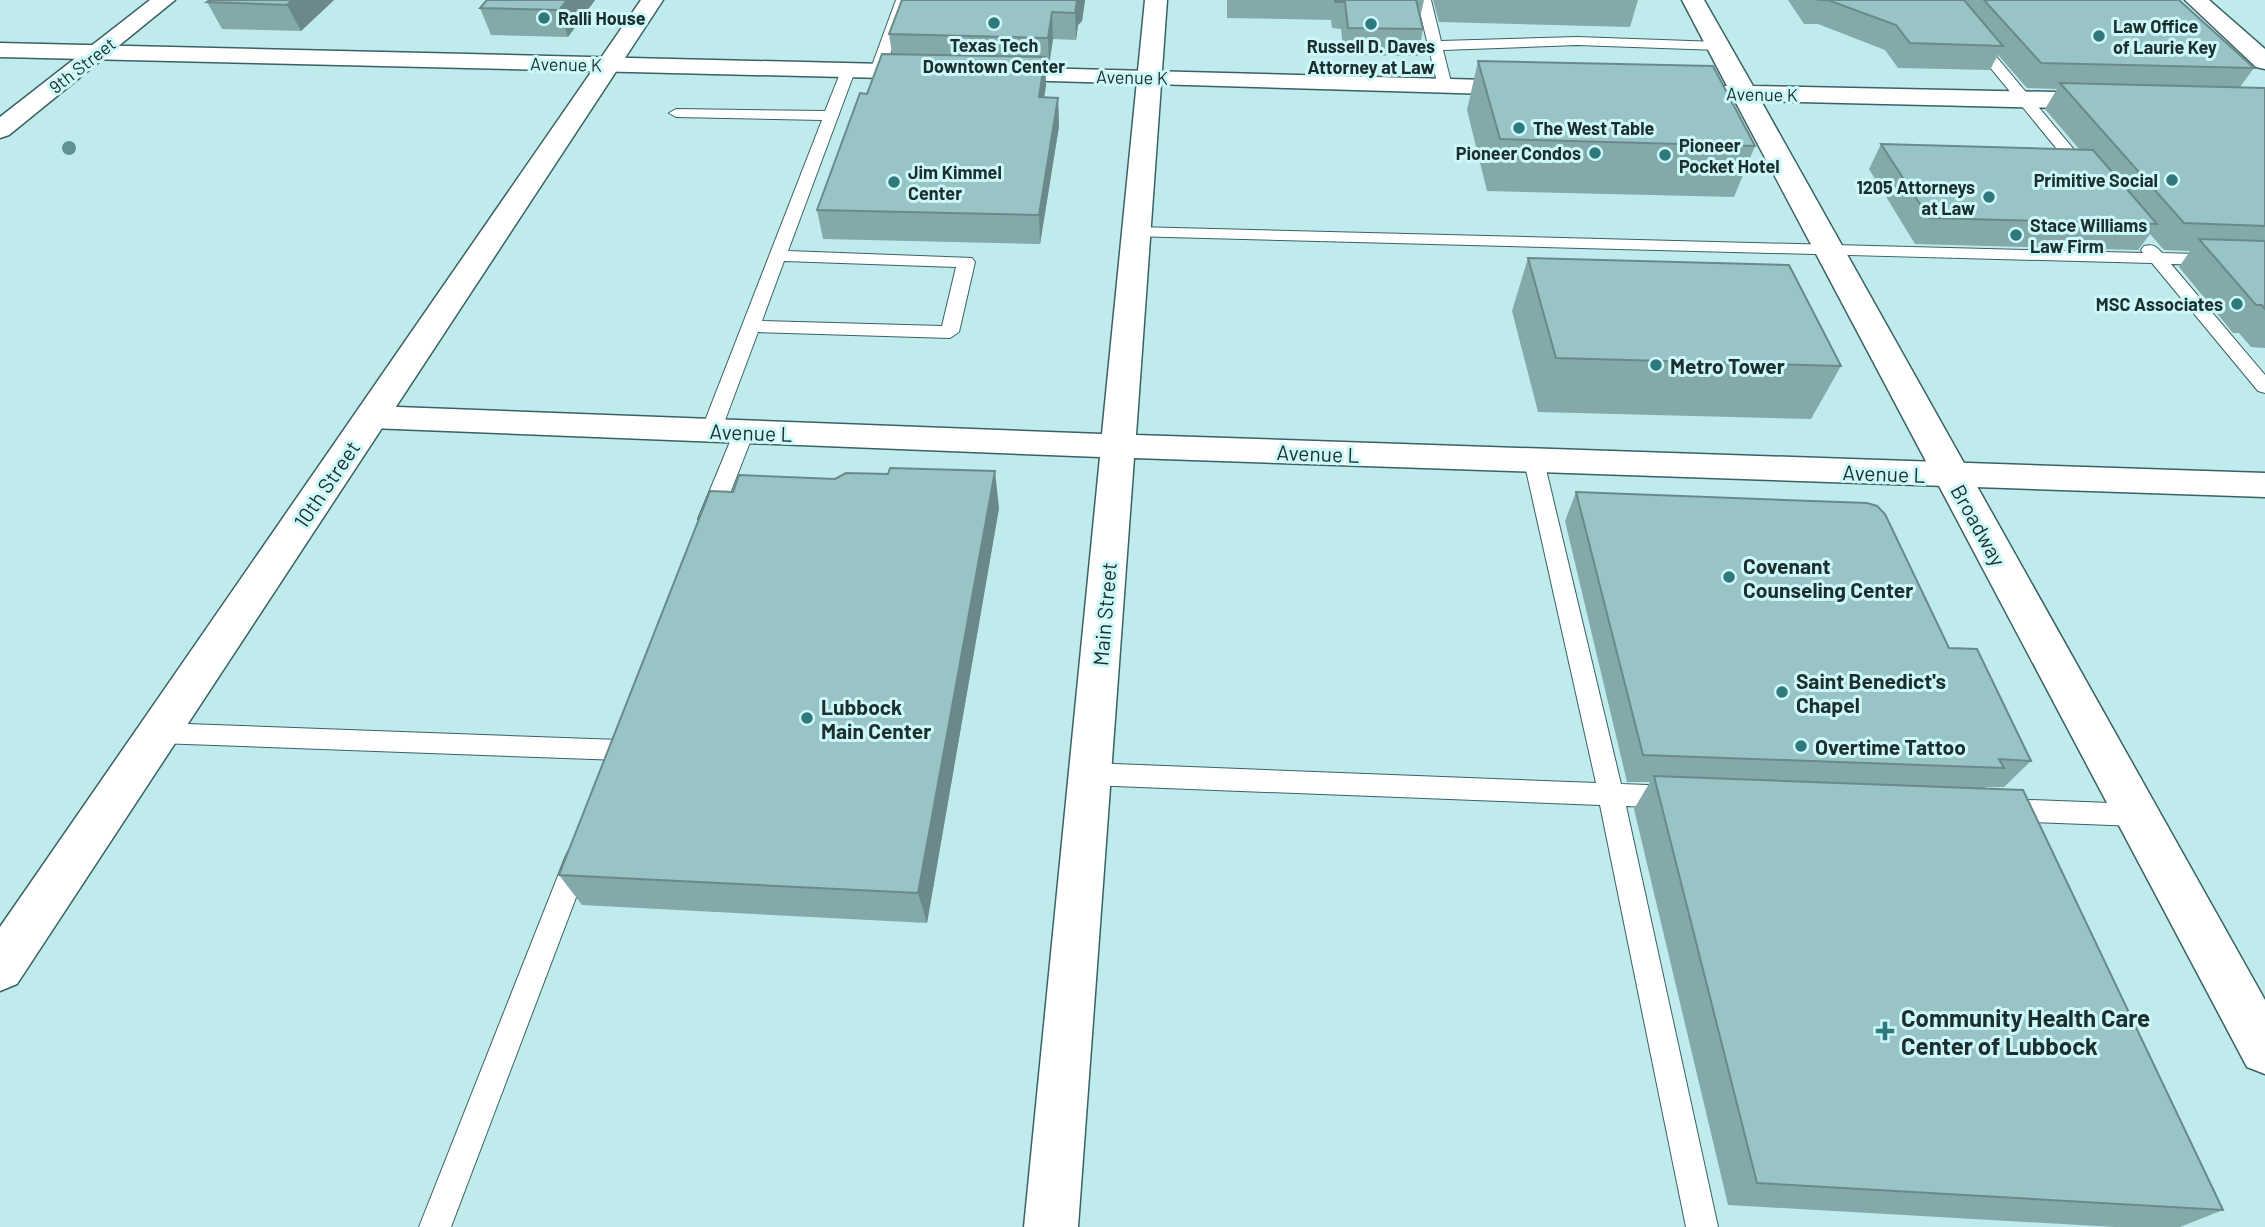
<svg xmlns="http://www.w3.org/2000/svg" width="2265" height="1227" viewBox="0 0 2265 1227" font-family="Barlow,sans-serif">
  <rect width="100%" height="100%" fill="#bfebed"/>
  <g fill="none" stroke-linecap="round" stroke-linejoin="round">
    <!-- service casing -->
    <g stroke="#396263" stroke-width="2">
      <path id="service" d="M896,0H910L884,71L877,75L872,74L870,71Z
        M1417,0H1431L1441,41L1577,37L1718,42L1725,46L1718,50L1577,45L1443,50L1452,86L1445,90L1438,86Z
        M1935,0H1949L2091,170L2093,173L2091,176H2079Z
        M848,67L855,71L788,251L972,258L975,262L959,332L950,338L758,332L721,431L718,436H704L701,431L822,120L676,117L669,113L676,109L825,111L841,71ZM784,261L956,267L942,326L762,321Z
        M1136,227L2143,253L2141,250L2144,246C2153,244 2156,246 2162,253L2265,256V266L2171,264L2265,375V393L2258,391L2152,263L1130,236L1128,232Z
        M744,425L751,427L754,432L720,519L717,524L709,527L701,524L698,519L734,432L737,427Z
        M1534,454L1541,456L1544,461L1621,784L1673,786L1682,789L1686,797L1682,805L1673,808L1626,806L1718,1227H1686L1600,805L1089,785L1080,782L1076,774L1080,766L1089,763L1596,783L1524,461L1527,456Z
        M158,723L620,740L629,743L632,750L629,757L620,760L158,743L149,740L146,733L149,726Z
        M2004,799L2137,804L2146,807L2150,815L2146,823L2137,826L2004,821L1995,818L1991,810L1995,802Z
        M578,846L587,850L591,858L451,1227H419L565,858L569,850Z"/>
    </g>
    <!-- minor casing -->
    <g stroke="#396263" stroke-width="3">
      <path id="minor" d="M150,0H175L9,135L0,138V117Z
        M641,0H663L17,984L0,991V927Z
        M2185,0H2209L2265,49V69L2256,67Z"/>
    </g>
    <!-- tertiary casing -->
    <g stroke="#396263" stroke-width="3">
      <path id="tertiary" d="M1145,0H1167L1136,435L2265,473V497L1134,458L1078,1227H1024L1100,457L371,428L359,425L354,417L359,409L371,406L1102,434Z"/>
    </g>
    <!-- secondary casing -->
    <g stroke="#396263" stroke-width="3">
      <path id="secondary" d="M1682,0H1704L1753,86L2102,93L2111,96L2115,101L2111,106L2102,109L1761,101L2265,1000V1074L2247,1067L1735,101L1676,99L1667,97L1664,92L1667,87L1727,86Z
        M0,43L926,65L935,67L938,72L935,77L926,79L0,57Z
        M993,67L1525,81L1534,83L1537,88L1534,93L1525,95L984,79L981,74L984,69Z"/>
    </g>
    <!-- service -->
    <use href="#service" fill="#fff" fill-rule="evenodd"/>
    <!-- minor -->
    <use href="#minor" fill="#fff" fill-rule="evenodd"/>
    <!-- tertiary -->
    <use href="#tertiary" fill="#fff" fill-rule="evenodd"/>
    <!-- secondary -->
    <use href="#secondary" fill="#fff" fill-rule="evenodd"/>
  </g>
  <!-- trees -->
  <circle fill="#609294" cx="69" cy="148" r="7"/>
  <!-- wall -->
  <path fill="#84a9aa" d="M334,0L301,31L222,29L207,2Z
    M487,0H595L568,37L491,35L480,8Z
    M902,0H1085L1082,21L1078,25L1076,40L1053,39L1049,65H1045L1046,85L1044,97L1058,98L1059,126L1040,244L823,239L817,210L867,94L892,54L889,34Z
    M1227,0H1424L1420,18L1423,29L1418,56L1344,55L1341,29L1332,28L1331,20L1227,18Z
    M1433,0H1638L1630,27L1439,22Z
    M1788,0H2179L2254,68L2240,87L2265,88V348L2251,347L2239,333H2233L2179,267L2190,251L2164,250L2150,234L2138,250L1915,244L1869,169L1881,144L2079,149L2045,109L2057,89L2027,88L1998,55L1990,70L1898,68L1885,50L1818,24H1804Z
    M1478,61L1755,146L1734,197L1487,191L1467,110Z
    M1528,258L1841,366L1811,419L1538,412L1512,311Z
    M1576,492L1949,648L2031,761L2004,787H1986L1984,789L2223,1210L2180,1227H2115L1728,1205L1634,809L1650,782H1627L1565,521Z
    M999,508L927,923L582,905L559,875Z"/>
  <!-- shaded-wall -->
  <path fill="#6b898b" d="M292,0H334L301,31L287,5Z
    M567,0H595L568,37L559,10Z
    M1077,0H1085L1082,21L1078,25L1076,40L1075,13Z
    M1052,12L1053,39L1049,65L1048,38Z
    M1045,57L1046,85L1040,125L1039,97Z
    M1058,98L1059,126L1040,244L1039,215Z
    M995,471L999,508L927,923L918,893Z"/>
  <!-- building -->
  <path fill="#99c4c6" stroke="#6b898b" stroke-width="2" d="M210,0H292L287,5L207,2Z
    M487,0H567L559,10L480,8Z
    M902,0H1077L1075,13L1052,12L1048,38L889,34Z
    M1335,0H1416L1423,29L1348,28L1345,2H1335Z
    M1817,0H1964L2003,46L1910,43L1896,25L1828,0Z
    M1984,0H2179L2254,68L2041,63Z
    M882,54L1045,57L1039,97L1058,98L1039,215L817,210L860,93L867,94Z
    M1478,61L1713,66L1755,146L1500,139Z
    M2060,83L2265,88V226L2184,223Z
    M1881,144L2093,150L2157,224L1929,218Z
    M2199,239L2265,241V309L2262,305H2256Z
    M1528,258L1789,265L1841,366L1556,358Z
    M890,468L995,471L918,893L559,875L710,491L733,492L739,475L835,479L846,473L888,474Z
    M1576,492L1867,503L1877,506L1885,514L1949,648L1977,649L2031,761L1999,759L2004,768L1643,755Z
    M1654,776L2023,790L2223,1210L1757,1183Z"/>
  <!-- markers -->
  <g fill="#2f787b" stroke="#ccf8fa" stroke-width="2.5">
    <circle cx="544" cy="18" r="7"/>
    <circle cx="994" cy="23" r="7"/>
    <circle cx="1371" cy="24" r="7"/>
    <circle cx="2099" cy="36" r="7"/>
    <circle cx="1519" cy="128" r="7"/>
    <circle cx="1595" cy="153" r="7"/>
    <circle cx="1665" cy="155" r="7"/>
    <circle cx="2172" cy="180" r="7"/>
    <circle cx="894" cy="182" r="7"/>
    <circle cx="1989" cy="197" r="7"/>
    <circle cx="2016" cy="235" r="7"/>
    <circle cx="2237" cy="304" r="7"/>
    <circle cx="1656" cy="365" r="7"/>
    <circle cx="1729" cy="577" r="7"/>
    <circle cx="1782" cy="692" r="7"/>
    <circle cx="807" cy="718" r="7"/>
    <circle cx="1801" cy="746" r="7"/>
    <path d="M1881.5 1020.5h7v7h7v7h-7v7h-7v-7h-7v-7h7z"/>
  </g>
  <g text-anchor="middle" dominant-baseline="central" stroke-width="6" stroke-linejoin="round" paint-order="stroke">
    <!-- far-poi labels -->
    <g font-size="18" font-weight="bold" fill="#1c2e2e" stroke="#ccf8fa" text-anchor="start">
      <text x="558" y="18">Ralli House</text>
      <text x="2113" y="26">Law Office<tspan x="2113" dy="21">of Laurie Key</tspan></text>
      <text x="994" y="45" text-anchor="middle">Texas Tech<tspan x="994" dy="21">Downtown Center</tspan></text>
      <text x="1371" y="46" text-anchor="middle">Russell D. Daves<tspan x="1371" dy="21">Attorney at Law</tspan></text>
      <text x="1533" y="128">The West Table</text>
      <text x="1679" y="145">Pioneer<tspan x="1679" dy="21">Pocket Hotel</tspan></text>
      <text x="1581" y="153" text-anchor="end">Pioneer Condos</text>
      <text x="908" y="172">Jim Kimmel<tspan x="908" dy="21">Center</tspan></text>
      <text x="2158" y="180" text-anchor="end">Primitive Social</text>
      <text x="1975" y="187" text-anchor="end">1205 Attorneys<tspan x="1975" dy="21">at Law</tspan></text>
      <text x="2030" y="225">Stace Williams<tspan x="2030" dy="21">Law Firm</tspan></text>
      <text x="2223" y="304" text-anchor="end">MSC Associates</text>
    </g>
    <!-- far-street labels -->
    <g font-size="18" fill="#1c2e2e" stroke="#ccf8fa">
      <text transform="translate(566 64) rotate(1)">Avenue K</text>
      <text transform="translate(82 65) rotate(-38)">9th Street</text>
      <text transform="translate(1132 77) rotate(1)">Avenue K</text>
      <text transform="translate(1762 94) rotate(1)">Avenue K</text>
    </g>
    <!-- poi labels -->
    <g font-size="21" font-weight="bold" fill="#1c2e2e" stroke="#ccf8fa" text-anchor="start">
      <text x="1670" y="365">Metro Tower</text>
      <text x="1743" y="565">Covenant<tspan x="1743" dy="24">Counseling Center</tspan></text>
      <text x="1796" y="680">Saint Benedict's<tspan x="1796" dy="24">Chapel</tspan></text>
      <text x="821" y="706">Lubbock<tspan x="821" dy="24">Main Center</tspan></text>
      <text x="1815" y="746">Overtime Tattoo</text>
    </g>
    <!-- street labels -->
    <g font-size="21" fill="#1c2e2e" stroke="#ccf8fa">
      <text transform="translate(751 432) rotate(2)">Avenue L</text>
      <text transform="translate(1318 453) rotate(2)">Avenue L</text>
      <text transform="translate(1884 473) rotate(2)">Avenue L</text>
      <text transform="translate(326 484) rotate(-56)">10th Street</text>
      <text transform="translate(1979 525) rotate(61)">Broadway</text>
      <text transform="translate(1104 614) rotate(-85)">Main Street</text>
    </g>
    <!-- near-poi labels -->
    <g font-size="24" font-weight="bold" fill="#1c2e2e" stroke="#ccf8fa" text-anchor="start">
      <text x="1901" y="1017">Community Health Care<tspan x="1901" dy="28">Center of Lubbock</tspan></text>
    </g>
  </g>
</svg>
